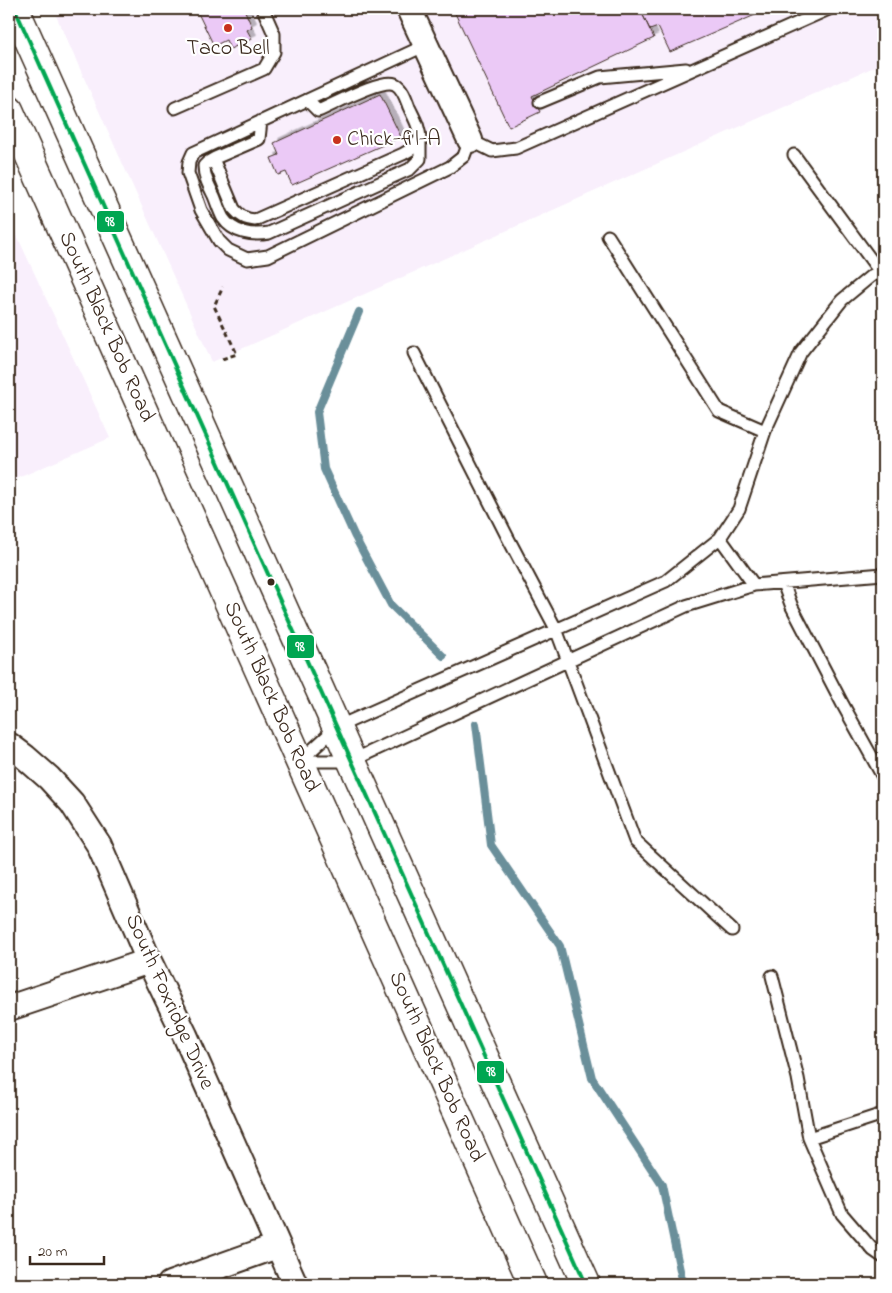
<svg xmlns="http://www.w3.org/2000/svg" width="892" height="1293" viewBox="0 0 892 1293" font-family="'Indie Flower',sans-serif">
  <defs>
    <filter id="shadow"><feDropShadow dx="4.5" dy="-4.5" stdDeviation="0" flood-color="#0004"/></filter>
  </defs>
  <rect width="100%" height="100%" fill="#fff"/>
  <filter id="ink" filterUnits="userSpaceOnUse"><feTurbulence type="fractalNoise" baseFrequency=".02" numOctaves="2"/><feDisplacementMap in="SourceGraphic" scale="10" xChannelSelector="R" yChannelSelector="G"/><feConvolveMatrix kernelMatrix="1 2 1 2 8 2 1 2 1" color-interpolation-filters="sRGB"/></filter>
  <g filter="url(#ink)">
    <!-- built -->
    <path fill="#f9effc" d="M53,9H883V63L212,362Z
      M9,218L110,438L9,482Z"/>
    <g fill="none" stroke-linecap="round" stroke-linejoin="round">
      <!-- stream -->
      <path stroke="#6b8f9a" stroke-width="8" d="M359,312L317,412L324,469L355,537L391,605L443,656
        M476,724L491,845L560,946L592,1078L662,1185L681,1275L685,1284"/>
    </g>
    <!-- building -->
    <path fill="#ebc9f6" stroke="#3b2a1e" filter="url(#shadow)" d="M196,9H244L252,27L247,30L252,39L230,49L226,40L214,46Z
      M453,9H640L654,38L532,96L540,112L509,127Z
      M640,9H769L670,52L658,27L650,30Z
      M380,94L401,137L292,185L286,172L278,175L271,158L279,155L274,143Z"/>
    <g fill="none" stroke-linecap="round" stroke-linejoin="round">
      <!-- service casing -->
      <g stroke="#3b2a1e" stroke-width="15">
        <path id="service" d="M426,45L193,153L189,162L188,173L201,210L219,241L228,250L247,259L268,256L450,167L464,156L470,140L492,151L516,148L829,9
          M540,102L600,77L686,69
          M175,108L264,69L274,52V34L263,9
          M261,121L259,139L215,158L214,161L234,209C240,216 245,219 255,220L403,154L410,150L420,140C420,127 414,118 409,107C406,99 403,88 395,84C381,78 333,105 318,111L307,100
          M794,155L880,272
          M215,158L208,162L204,166C204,177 209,186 214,196C217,203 219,211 223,218C233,233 252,236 269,233L410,169L420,159V140
          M608,236L719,411L765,431
          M414,353L508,538L556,629L635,841L732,930
          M720,538L754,585
          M783,583L792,607L843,705L883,777
          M300,761L337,727L666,581L720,538L739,509L765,431L801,352L842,300L871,276L883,270
          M300,761H351L686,606L754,585L883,574
          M772,976L798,1078L809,1138L842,1214L873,1250L883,1257
          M809,1138L883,1114"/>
      </g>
      <!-- minor casing -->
      <g stroke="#3b2a1e" stroke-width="28">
        <path id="minor" d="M409,9L470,140
          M9,745L25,757L49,778L72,803L99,845L149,961L185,1035L295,1284
          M9,1008L149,961
          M170,1284L277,1246"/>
      </g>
      <!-- secondary casing -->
      <g stroke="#3b2a1e" stroke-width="31">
        <path id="secondary" d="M15,9L586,1284
          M9,110L533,1284"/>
      </g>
      <!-- path -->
      <path stroke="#3b2a1e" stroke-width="3" stroke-dasharray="5 4" stroke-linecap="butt" d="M222,359L237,354L214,306L223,287"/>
      <!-- service -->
      <use href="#service" stroke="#fff" stroke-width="11"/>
      <!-- minor -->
      <use href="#minor" stroke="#fff" stroke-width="24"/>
      <!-- secondary -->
      <use href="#secondary" stroke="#fff" stroke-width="28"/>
      <!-- bus-1 casing -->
      <g stroke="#fff" stroke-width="8">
        <path id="bus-1" d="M15,9L586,1284"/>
      </g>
      <!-- bus-1 -->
      <use href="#bus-1" stroke="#00a651" stroke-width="4"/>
    </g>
  </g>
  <!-- markers -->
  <g fill="#c8321e" stroke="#fff" stroke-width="2">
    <circle cx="228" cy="28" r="5"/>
    <circle cx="337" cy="140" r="5"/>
  </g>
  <circle fill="#3b2a1e" stroke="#fff" stroke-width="2" cx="271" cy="582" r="4.5"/>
  <g text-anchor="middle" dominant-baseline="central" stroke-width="4.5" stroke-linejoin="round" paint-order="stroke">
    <!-- poi labels -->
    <g font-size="22" fill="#3b2a1e" stroke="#fff">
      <text x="228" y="49">Taco Bell</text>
      <text x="347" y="140" text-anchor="start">Chick-fil-A</text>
    </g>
    <!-- street labels -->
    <g font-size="22" fill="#3b2a1e" stroke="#fff">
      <text transform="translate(106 327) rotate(66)">South Black Bob Road</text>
      <text transform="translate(271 697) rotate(66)">South Black Bob Road</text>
      <text transform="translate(169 1002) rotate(66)">South Foxridge Drive</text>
      <text transform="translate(436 1067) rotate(66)">South Black Bob Road</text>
    </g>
  </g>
  <g stroke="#fff" stroke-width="2">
    <rect x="96" y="210" width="29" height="23" rx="5" fill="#00a651"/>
    <rect x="286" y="634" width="29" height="25" rx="5" fill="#00a651"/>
    <rect x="476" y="1060" width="29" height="24" rx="5" fill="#00a651"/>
  </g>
  <g font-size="14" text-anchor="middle" font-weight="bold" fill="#fff">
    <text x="110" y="226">98</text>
    <text x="300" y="651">98</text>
    <text x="491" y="1076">98</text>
  </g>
  <!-- margin -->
  <rect width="892" height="1293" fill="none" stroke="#fff" stroke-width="30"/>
  <rect x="15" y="15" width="862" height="1263" fill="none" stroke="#3b2a1e" stroke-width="2" filter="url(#ink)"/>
  <!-- scale -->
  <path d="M30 1256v8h74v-8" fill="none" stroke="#3b2a1e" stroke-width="2.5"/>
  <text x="38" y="1256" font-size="15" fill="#3b2a1e" stroke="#ffffff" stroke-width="4" paint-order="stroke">20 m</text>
</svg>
